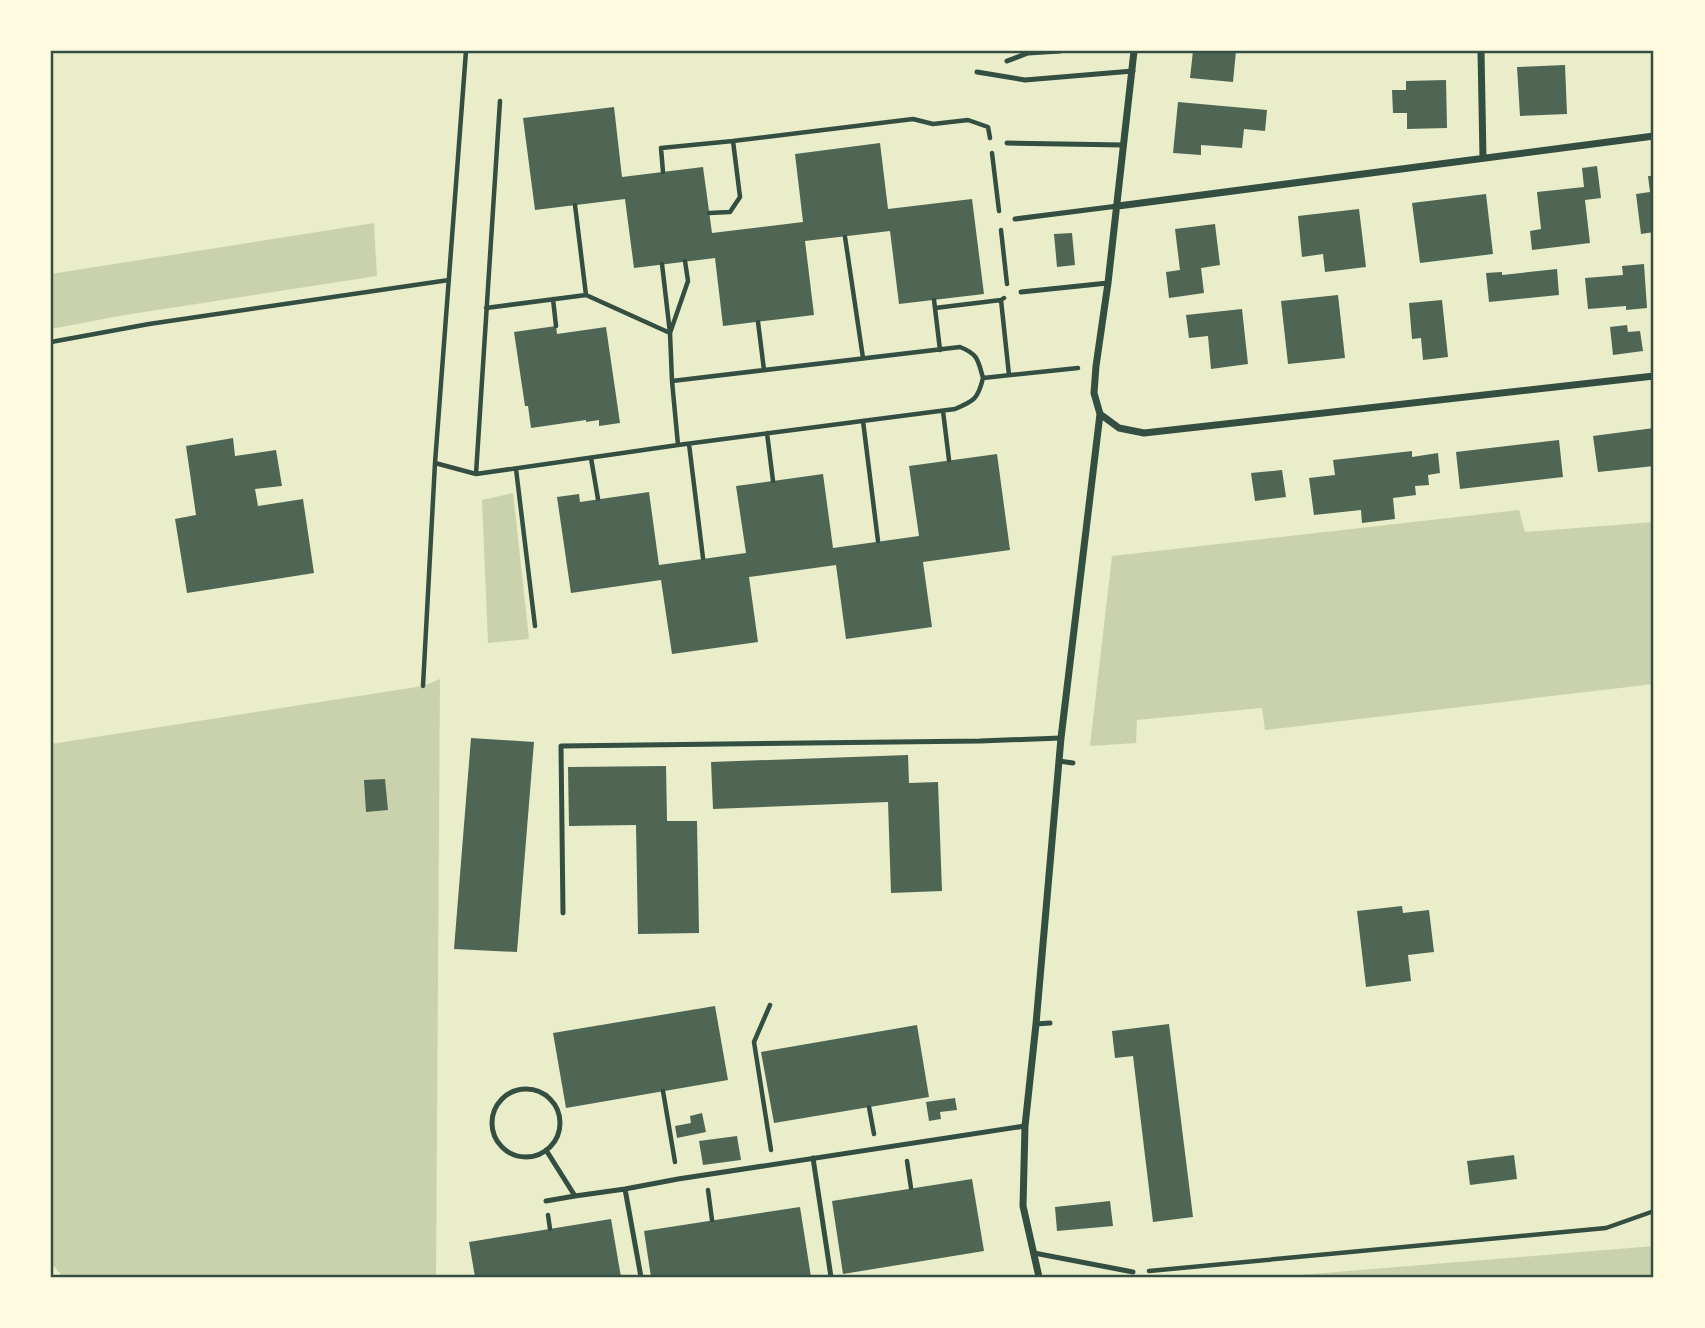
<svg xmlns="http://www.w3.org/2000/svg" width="1705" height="1328" viewBox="0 0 1705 1328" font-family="'Alegreya Sans',sans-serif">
  <rect width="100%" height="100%" fill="#e9edc9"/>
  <!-- green -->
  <path fill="#cad2ad" d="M374,223L377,276L125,315L51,329V274Z
    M513,493L529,639L488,643L482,500Z
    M1519,510L1525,532L1654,522V684L1265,730L1262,708L1137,720L1136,743L1090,746L1112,556Z
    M440,679L436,1277H63L51,1263V744L423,686Z
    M1654,1246V1277H1275Z"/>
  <!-- building -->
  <path fill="#4f6655" d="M1193,51H1236L1233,82L1190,78Z
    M1565,65L1567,114L1520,116L1517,67Z
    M1446,80L1447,128L1407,129V113H1393L1392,90H1406V81Z
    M1178,102L1267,110L1265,131L1244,129L1242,148L1201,145V155L1173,153Z
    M614,107L622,177L703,167L712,233L803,222L795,154L880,143L888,209L972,199L984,294L899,304L890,231L805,241L814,315L723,326L715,258L634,268L625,199L535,210L523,118Z
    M1597,166L1601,198L1585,200L1590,243L1532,250L1530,231L1541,229L1537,192L1584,187L1582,168Z
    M1648,176H1654V232L1641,234L1636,194L1650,192Z
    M1486,194L1493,254L1420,263L1412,203Z
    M1359,209L1366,267L1325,272L1323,254L1302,257L1298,216Z
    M1215,224L1220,265L1201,268L1204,293L1169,298L1166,272L1180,270L1175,229Z
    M1072,233L1075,265L1057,267L1054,234Z
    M1644,264L1647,308L1626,310V306L1588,309L1585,278L1623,275L1622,266Z
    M1557,269L1559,295L1489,302L1486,273L1502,272V275Z
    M1338,295L1345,358L1288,364L1281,301Z
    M1442,300L1448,357L1423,360L1421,338L1412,339L1409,303Z
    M1242,309L1248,364L1211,369L1208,336L1189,338L1186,315Z
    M1627,325L1628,332L1640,331L1643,351L1613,355L1610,327Z
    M556,326L557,334L606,327L620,423L599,426V420L586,422V420L531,428L528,406H525L514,332Z
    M1654,428V466L1598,472L1593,436Z
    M233,438L235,456L276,450L282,486L255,489L258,506L303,499L314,573L187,593L175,519L196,515L186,446Z
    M1559,440L1563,477L1460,489L1456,452Z
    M1412,451V457L1438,453L1440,473L1428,475L1429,485L1415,486L1416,495L1393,498L1395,519L1362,523L1361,510L1314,515L1309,478L1335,475L1333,460Z
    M997,454L1010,550L923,562L932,627L846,639L836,565L749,577L758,642L672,654L661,580L571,593L557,497L579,494L580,502L649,492L659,565L746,553L736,486L823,474L833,548L919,536L909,466Z
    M1282,470L1286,497L1255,501L1251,473Z
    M471,738L534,742L517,952L454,949Z
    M908,755L909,783L938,782L942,891L891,893L888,802L713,809L711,762Z
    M666,766L667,821H697L699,933L638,934L636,825L569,826L568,767Z
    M385,779L388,810L366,812L364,780Z
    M1402,906L1403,913L1429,910L1434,952L1408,955L1411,981L1366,987L1357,911Z
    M715,1006L728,1080L566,1108L553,1033Z
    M1169,1024L1193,1217L1153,1222L1133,1056L1115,1058L1112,1031Z
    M917,1025L929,1097L774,1123L761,1052Z
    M955,1098L957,1110L940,1112L941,1119L929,1121L926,1102Z
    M702,1113L706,1132L677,1138L675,1126L691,1123L690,1116Z
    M737,1136L741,1160L703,1165L699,1141Z
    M1514,1155L1517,1179L1470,1185L1467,1161Z
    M972,1179L984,1251L843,1274L832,1201Z
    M1110,1201L1113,1226L1057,1231L1055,1207Z
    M800,1207L811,1277H651L644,1231Z
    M611,1219L621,1277H475L469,1242Z"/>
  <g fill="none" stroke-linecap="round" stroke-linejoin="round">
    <!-- path -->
    <path stroke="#344e41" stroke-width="4.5" d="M992,153L999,211
      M663,172L661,148L733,141L913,119L933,124L968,120L988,127L990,138
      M575,205L586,295
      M709,213L730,212L740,197L733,141
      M1001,230L1007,284
      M845,237L863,358
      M662,264L670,333L688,281L685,261
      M1004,298L1001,300L1009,375
      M553,299L556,326
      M934,300L940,350
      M486,308L586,295L670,333L672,381
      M935,308L1001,300
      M758,322L764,370
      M51,342L149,324L449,280
      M983,378C978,399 974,401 955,409L678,445L672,381L960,347C978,354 978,360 983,378L1078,368
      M943,411L949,460
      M863,421L878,541
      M767,433L773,481
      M689,444L703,558
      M591,458L598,499
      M435,463L476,474L678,445
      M516,469L535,626
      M476,474L500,101
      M423,686L435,463L466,51
      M770,1005L754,1042L771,1150
      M663,1091L675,1162
      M869,1107L874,1134
      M907,1161L911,1188
      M708,1190L712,1220
      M548,1215L550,1229
      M1149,1271L1606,1228L1654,1211"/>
    <!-- service -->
    <path stroke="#344e41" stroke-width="5" d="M1007,61L1028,53L1060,51
      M977,72L1025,80L1133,71
      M1007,143L1124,145
      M1015,219L1118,206
      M1021,292L1108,283
      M1059,761L1073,763
      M563,913L561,746L980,741L1061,738
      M1036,1024L1050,1023
      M492 1123a34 34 0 1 1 68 0a34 34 0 1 1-68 0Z
      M546,1150L575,1196L625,1189L678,1179L1025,1126
      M813,1158L831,1277
      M625,1189L641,1277
      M546,1201L575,1196
      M1034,1253L1133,1272"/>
    <!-- minor -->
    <path stroke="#344e41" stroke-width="7" d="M1481,51L1483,158
      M1118,206L1654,136
      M1100,414L1119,428L1144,433L1654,376
      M1039,1277L1023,1206L1025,1126L1036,1024L1061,738L1100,414L1094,393L1096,366L1108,283L1134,51"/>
  </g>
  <!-- border -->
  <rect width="1705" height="1328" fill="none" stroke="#fefae0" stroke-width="105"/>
  <rect x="52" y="52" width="1600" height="1224" fill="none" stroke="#344e41" stroke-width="2.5"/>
</svg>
